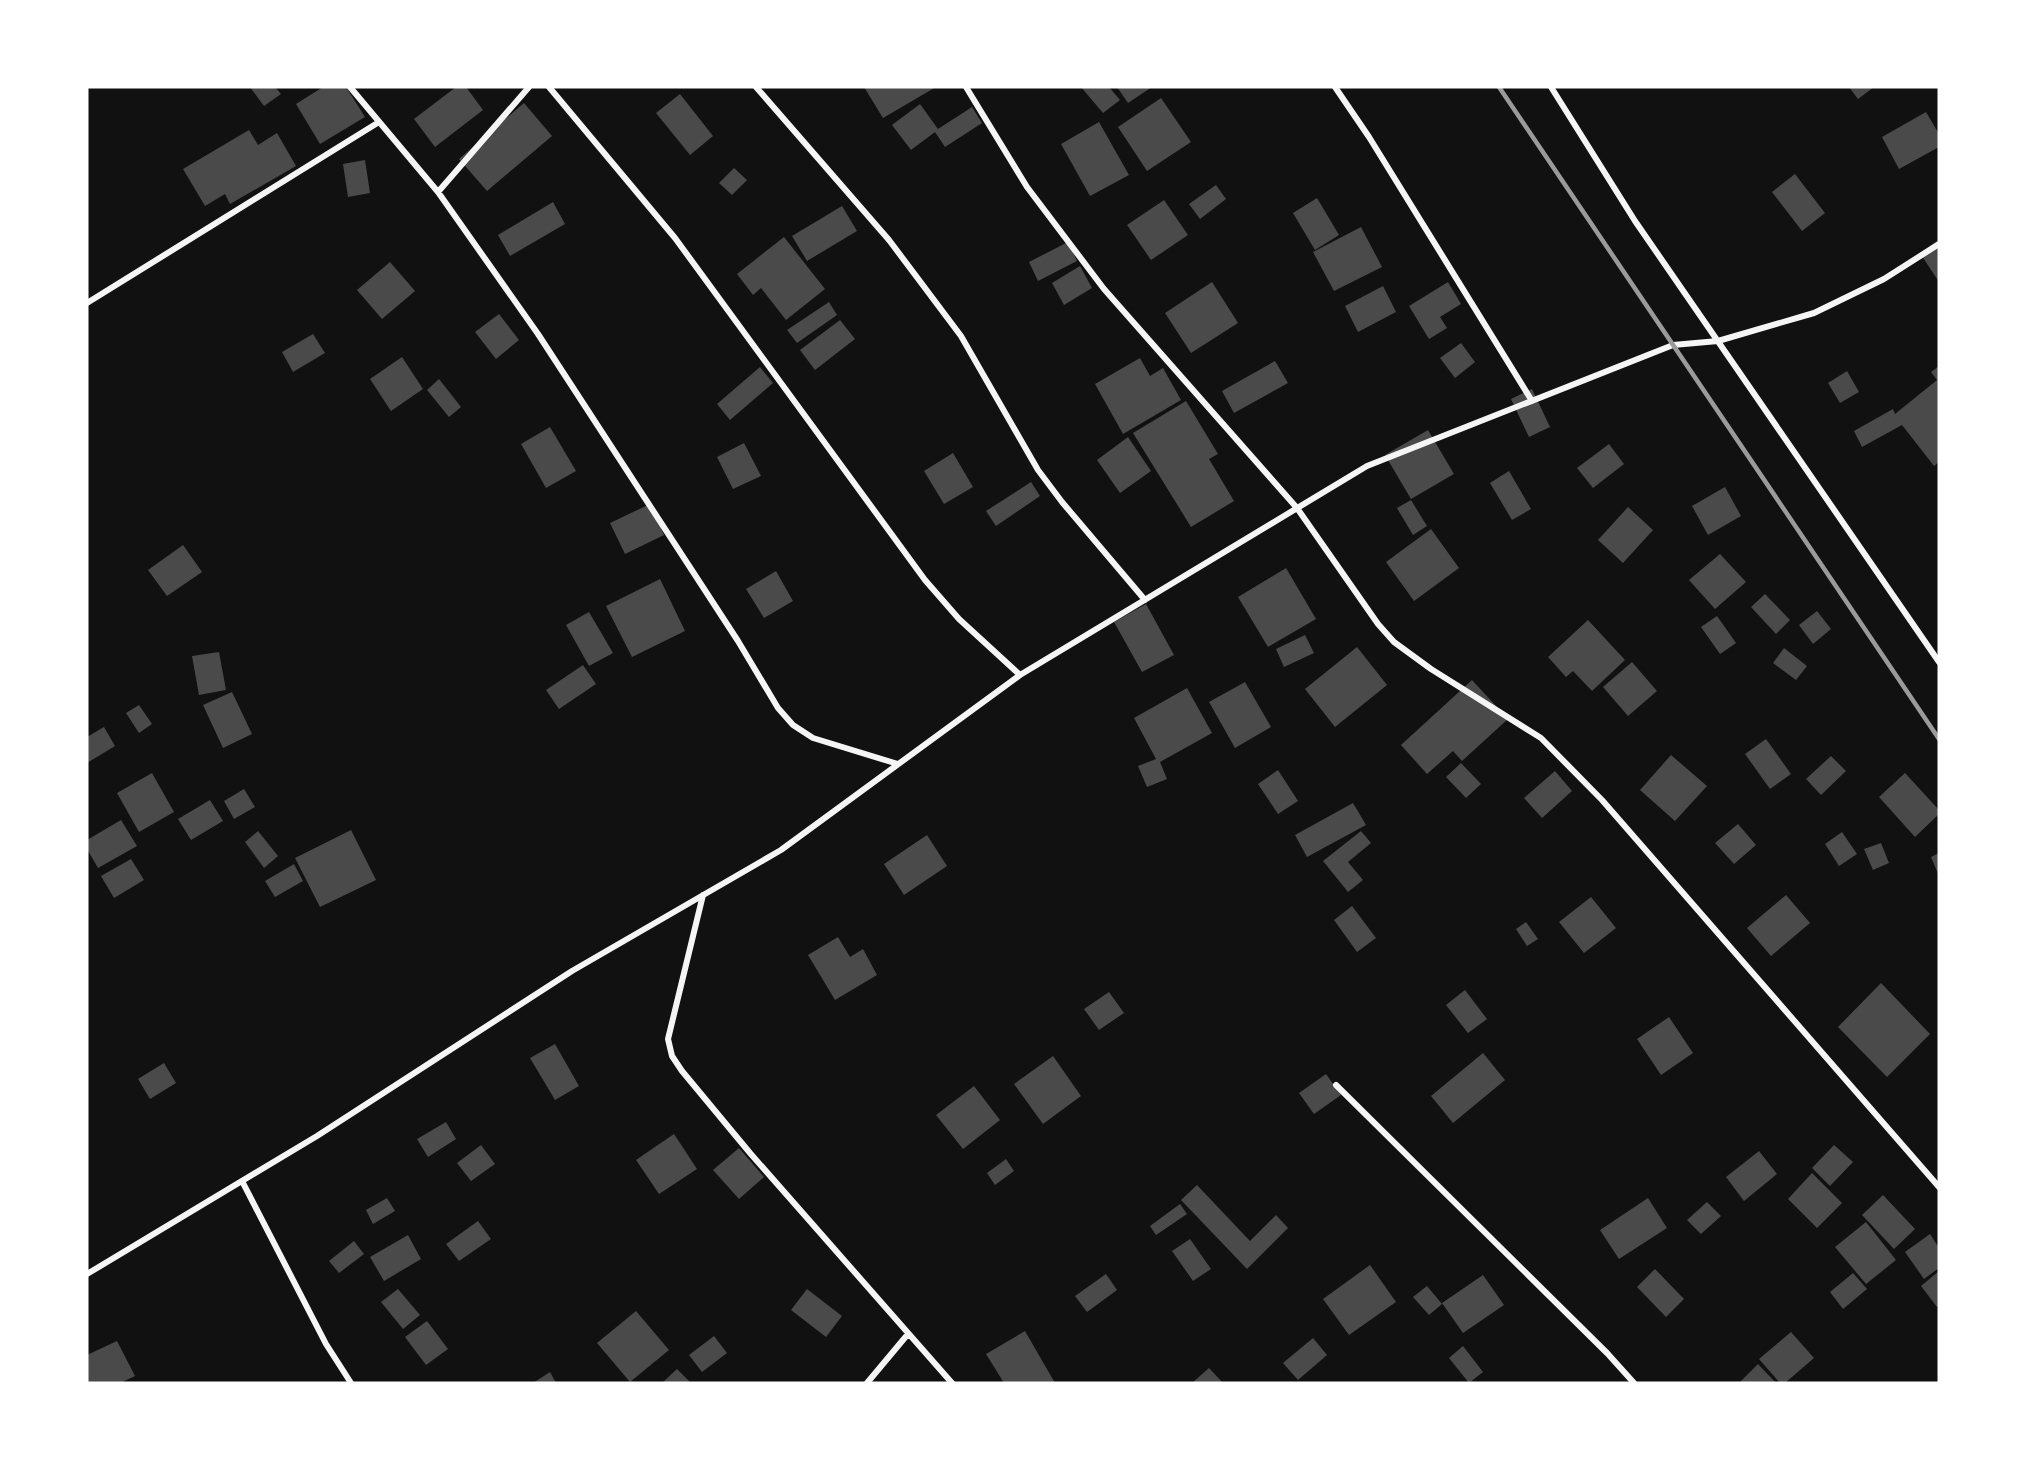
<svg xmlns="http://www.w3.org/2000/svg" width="2026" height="1470" viewBox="0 0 2026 1470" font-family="Arial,sans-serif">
  <rect width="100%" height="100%" fill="#111"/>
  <!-- building -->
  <path fill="#4a4a4a" d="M250,87H275L281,94L264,106Z
    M323,87H346L365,117L320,144L296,104Z
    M456,87H466L483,110L435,147L414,119Z
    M864,87H936L883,118Z
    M1081,87H1109L1120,100L1103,113Z
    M1117,87H1152L1128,103Z
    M1849,87H1874L1858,99Z
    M680,94L713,136L690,155L656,113Z
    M1161,98L1191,142L1147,171L1118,127Z
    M524,103L552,136L487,191L459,159Z
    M920,104L938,129L972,107L982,123L945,147L935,132L911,150L892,125Z
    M1926,112L1939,134V147L1899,169L1882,137Z
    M1099,122L1129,175L1090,196L1061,144Z
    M249,130L258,145L277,133L296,166L230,204L225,194L205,206L183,169Z
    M365,160L370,193L348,197L343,164Z
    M734,168L747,180L732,195L719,183Z
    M1795,174L1825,213L1802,231L1772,192Z
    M1216,185L1226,199L1200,219L1189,204Z
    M1317,198L1339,235L1315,250L1293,213Z
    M1164,200L1188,235L1151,260L1127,225Z
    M553,202L565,224L510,256L498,235Z
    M842,206L857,231L807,261L792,236Z
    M1361,227L1382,267L1334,291L1313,252Z
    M784,237L825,289L786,320L761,288L753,295L737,274Z
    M1937,241L1939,244V282L1920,253Z
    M1068,242L1077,261L1038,281L1029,262Z
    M390,262L415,291L382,319L357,290Z
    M1080,266L1092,288L1064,305L1052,283Z
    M1212,282L1238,323L1191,353L1165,313Z
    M1448,282L1461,304L1440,317L1447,328L1429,339L1409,306Z
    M1383,286L1396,312L1358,332L1345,306Z
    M829,302L837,315L797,343L787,330Z
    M499,314L519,340L496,359L475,332Z
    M840,320L855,339L815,370L800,350Z
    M313,334L325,353L293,372L282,352Z
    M1461,343L1475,362L1455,378L1440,358Z
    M402,357L423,389L391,411L370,379Z
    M1140,358L1150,376L1163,368L1181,400L1123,434L1095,384Z
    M1275,361L1288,383L1234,413L1222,391Z
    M1939,366V462L1934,466L1902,425L1862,447L1854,431L1893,409L1895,414L1937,380L1931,372Z
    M760,367L773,383L730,420L717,404Z
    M1847,371L1859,392L1840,403L1828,383Z
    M439,379L461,407L449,417L427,390Z
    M1532,389L1550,427L1529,437L1511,399Z
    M1186,401L1218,454L1209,459L1234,501L1191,527L1133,433Z
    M550,427L576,471L546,488L521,444Z
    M1428,430L1454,474L1411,499L1385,455Z
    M1128,437L1151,471L1120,493L1097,460Z
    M744,443L761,476L733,489L717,457Z
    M1609,444L1624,464L1593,488L1577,468Z
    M953,453L973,487L944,504L924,471Z
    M1509,471L1531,509L1512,520L1490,483Z
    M1031,482L1040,496L996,526L986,511Z
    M1725,487L1741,516L1708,535L1692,506Z
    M1411,500L1427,526L1413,535L1397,508Z
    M650,504L664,535L625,554L610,523Z
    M1628,507L1653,530L1623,563L1598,540Z
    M1431,529L1459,568L1414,601L1386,562Z
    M183,545L202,572L167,596L148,570Z
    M1720,554L1746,582L1715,609L1689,580Z
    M1286,568L1316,619L1268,647L1238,597Z
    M776,571L793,601L764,618L746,589Z
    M660,579L685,631L632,657L606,606Z
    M1765,594L1790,620L1776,634L1751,607Z
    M1146,604L1174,655L1142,672L1114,622Z
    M1817,611L1831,629L1813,644L1799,625Z
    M589,612L613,653L589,666L566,625Z
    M1717,616L1736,643L1720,654L1701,627Z
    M1588,620L1625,660L1592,691L1573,671L1566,677L1548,657Z
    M1305,635L1314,653L1284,667L1276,649Z
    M1357,647L1387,685L1335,727L1305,689Z
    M1784,648L1807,666L1796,680L1773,663Z
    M219,652L226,690L199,695L192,656Z
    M1632,662L1657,691L1628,716L1603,687Z
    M583,665L596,684L559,709L546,690Z
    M1472,680L1508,719L1462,761L1453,751L1427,774L1401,745Z
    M1245,682L1271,727L1235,748L1209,702Z
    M1187,688L1212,733L1160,762L1167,779L1147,787L1138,766L1156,759L1134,718Z
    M232,692L252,734L223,748L203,705Z
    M139,705L152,724L139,733L126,713Z
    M104,727L115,746L87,763V737Z
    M1766,739L1791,774L1770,789L1745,754Z
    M1671,755L1707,786L1675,821L1640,790Z
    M1831,756L1846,771L1821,795L1806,779Z
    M1461,763L1481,784L1466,798L1446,777Z
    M1278,770L1298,801L1278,814L1258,784Z
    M1555,771L1572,791L1542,818L1524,798Z
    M152,773L174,812L139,832L117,793Z
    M1905,773L1939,810V814L1915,837L1879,797Z
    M244,789L255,807L234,819L224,801Z
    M210,800L223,821L191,840L178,819Z
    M1353,803L1366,825L1307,857L1295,835Z
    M121,820L137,846L98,868L87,849V840Z
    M1738,824L1756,845L1734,864L1715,843Z
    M351,830L376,880L320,907L295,858Z
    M258,831L278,856L264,868L245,842Z
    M1361,831L1371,843L1348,862L1363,880L1348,892L1323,861Z
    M1842,832L1857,854L1839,866L1825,844Z
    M927,835L947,866L904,895L884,864Z
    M1881,843L1889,863L1873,870L1864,849Z
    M1939,853V876L1931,857Z
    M131,859L144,880L114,898L101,876Z
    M294,864L303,881L275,897L265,881Z
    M1786,895L1810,923L1771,956L1747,928Z
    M1591,897L1616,928L1584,953L1559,922Z
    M1352,906L1376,938L1357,952L1334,920Z
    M1526,922L1538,939L1527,946L1516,929Z
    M838,937L850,957L863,949L877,975L835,1000L808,955Z
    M1881,983L1930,1034L1887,1077L1838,1027Z
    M1465,990L1487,1019L1468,1033L1446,1005Z
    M1109,992L1124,1013L1099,1030L1084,1009Z
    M1669,1017L1693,1053L1661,1075L1637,1039Z
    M555,1044L579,1086L555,1100L530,1058Z
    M1483,1053L1505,1080L1453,1123L1431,1096Z
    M1053,1056L1081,1096L1043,1124L1014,1084Z
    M164,1063L176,1083L150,1099L138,1079Z
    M1326,1074L1341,1095L1314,1114L1299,1093Z
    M974,1086L1000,1120L963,1149L936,1115Z
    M446,1122L456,1139L428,1157L417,1139Z
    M674,1134L697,1169L659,1194L636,1160Z
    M481,1145L495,1164L471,1181L457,1163Z
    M1834,1145L1853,1162L1830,1186L1812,1168Z
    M739,1148L764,1177L739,1199L713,1170Z
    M1759,1151L1777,1174L1744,1201L1726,1177Z
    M1006,1159L1014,1171L995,1185L987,1173Z
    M1812,1173L1842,1203L1817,1228L1788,1199Z
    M1197,1185L1250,1241L1276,1215L1288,1228L1247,1269L1181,1200Z
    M1883,1195L1915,1229L1894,1249L1862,1215Z
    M387,1198L395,1211L373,1224L366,1210Z
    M1648,1198L1667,1228L1619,1259L1600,1230Z
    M1707,1202L1721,1216L1701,1234L1687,1220Z
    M1180,1204L1187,1214L1156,1235L1150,1226Z
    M478,1221L491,1239L459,1261L446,1244Z
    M1866,1222L1896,1260L1866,1284L1835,1247Z
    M1930,1234L1939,1248V1268L1924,1279L1905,1252Z
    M408,1235L421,1259L384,1281L370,1257Z
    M1190,1239L1211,1269L1193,1281L1172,1251Z
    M354,1241L364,1254L339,1273L329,1261Z
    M1370,1265L1396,1302L1349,1335L1323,1299Z
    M1655,1269L1684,1299L1666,1317L1637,1287Z
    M1939,1271V1305L1937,1307L1921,1286Z
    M1853,1273L1867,1289L1843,1309L1830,1292Z
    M1106,1274L1117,1290L1087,1312L1075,1296Z
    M1483,1275L1504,1305L1463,1333L1442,1303Z
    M1427,1286L1442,1304L1429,1315L1413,1297Z
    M398,1289L420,1315L403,1329L381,1302Z
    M807,1289L842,1316L826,1337L791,1310Z
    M636,1311L669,1350L630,1382L597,1343Z
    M427,1321L448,1349L426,1365L405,1337Z
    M1025,1331L1055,1383H1004L986,1354Z
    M1791,1332L1814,1358L1785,1383H1780L1759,1359Z
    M714,1336L727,1353L702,1372L689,1355Z
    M1313,1338L1327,1355L1298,1380L1283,1363Z
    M117,1341L135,1376L120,1383H87V1355Z
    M1463,1346L1483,1372L1469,1383L1449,1358Z
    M1758,1364L1776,1383L1740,1382Z
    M1209,1368L1223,1383H1192Z
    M677,1369L691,1383H662Z
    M550,1372L556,1383H533Z"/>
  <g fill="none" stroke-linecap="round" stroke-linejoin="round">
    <!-- minor -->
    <path stroke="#f5f5f5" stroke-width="6" d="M350,87L438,192L538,334L738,641L778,708L793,725L813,738L898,764
      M549,87L675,238L925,580L959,619L1020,675
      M756,87L889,240L961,336L1038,470L1062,502L1145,600
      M966,87L1027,187L1104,289L1297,508L1378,624L1394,642L1431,669L1541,738L1602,800L1939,1187
      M1335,87L1369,137L1532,401
      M1551,87L1635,221L1939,662
      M438,192L529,87
      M87,303L379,122
      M703,895L668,1039L672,1056L682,1071L750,1153L952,1383
      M1336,1085L1607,1353L1634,1383
      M242,1181L326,1344L351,1383
      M87,1274L317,1136L572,971L781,850L1020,675L1367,466L1673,345L1718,341L1814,313L1884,279L1939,244
      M867,1383L908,1334"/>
    <!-- rail -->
    <path stroke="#9a9a9a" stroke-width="4.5" d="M1499,87L1939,739"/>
  </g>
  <!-- border -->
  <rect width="2026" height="1470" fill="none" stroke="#ffffff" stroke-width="177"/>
</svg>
